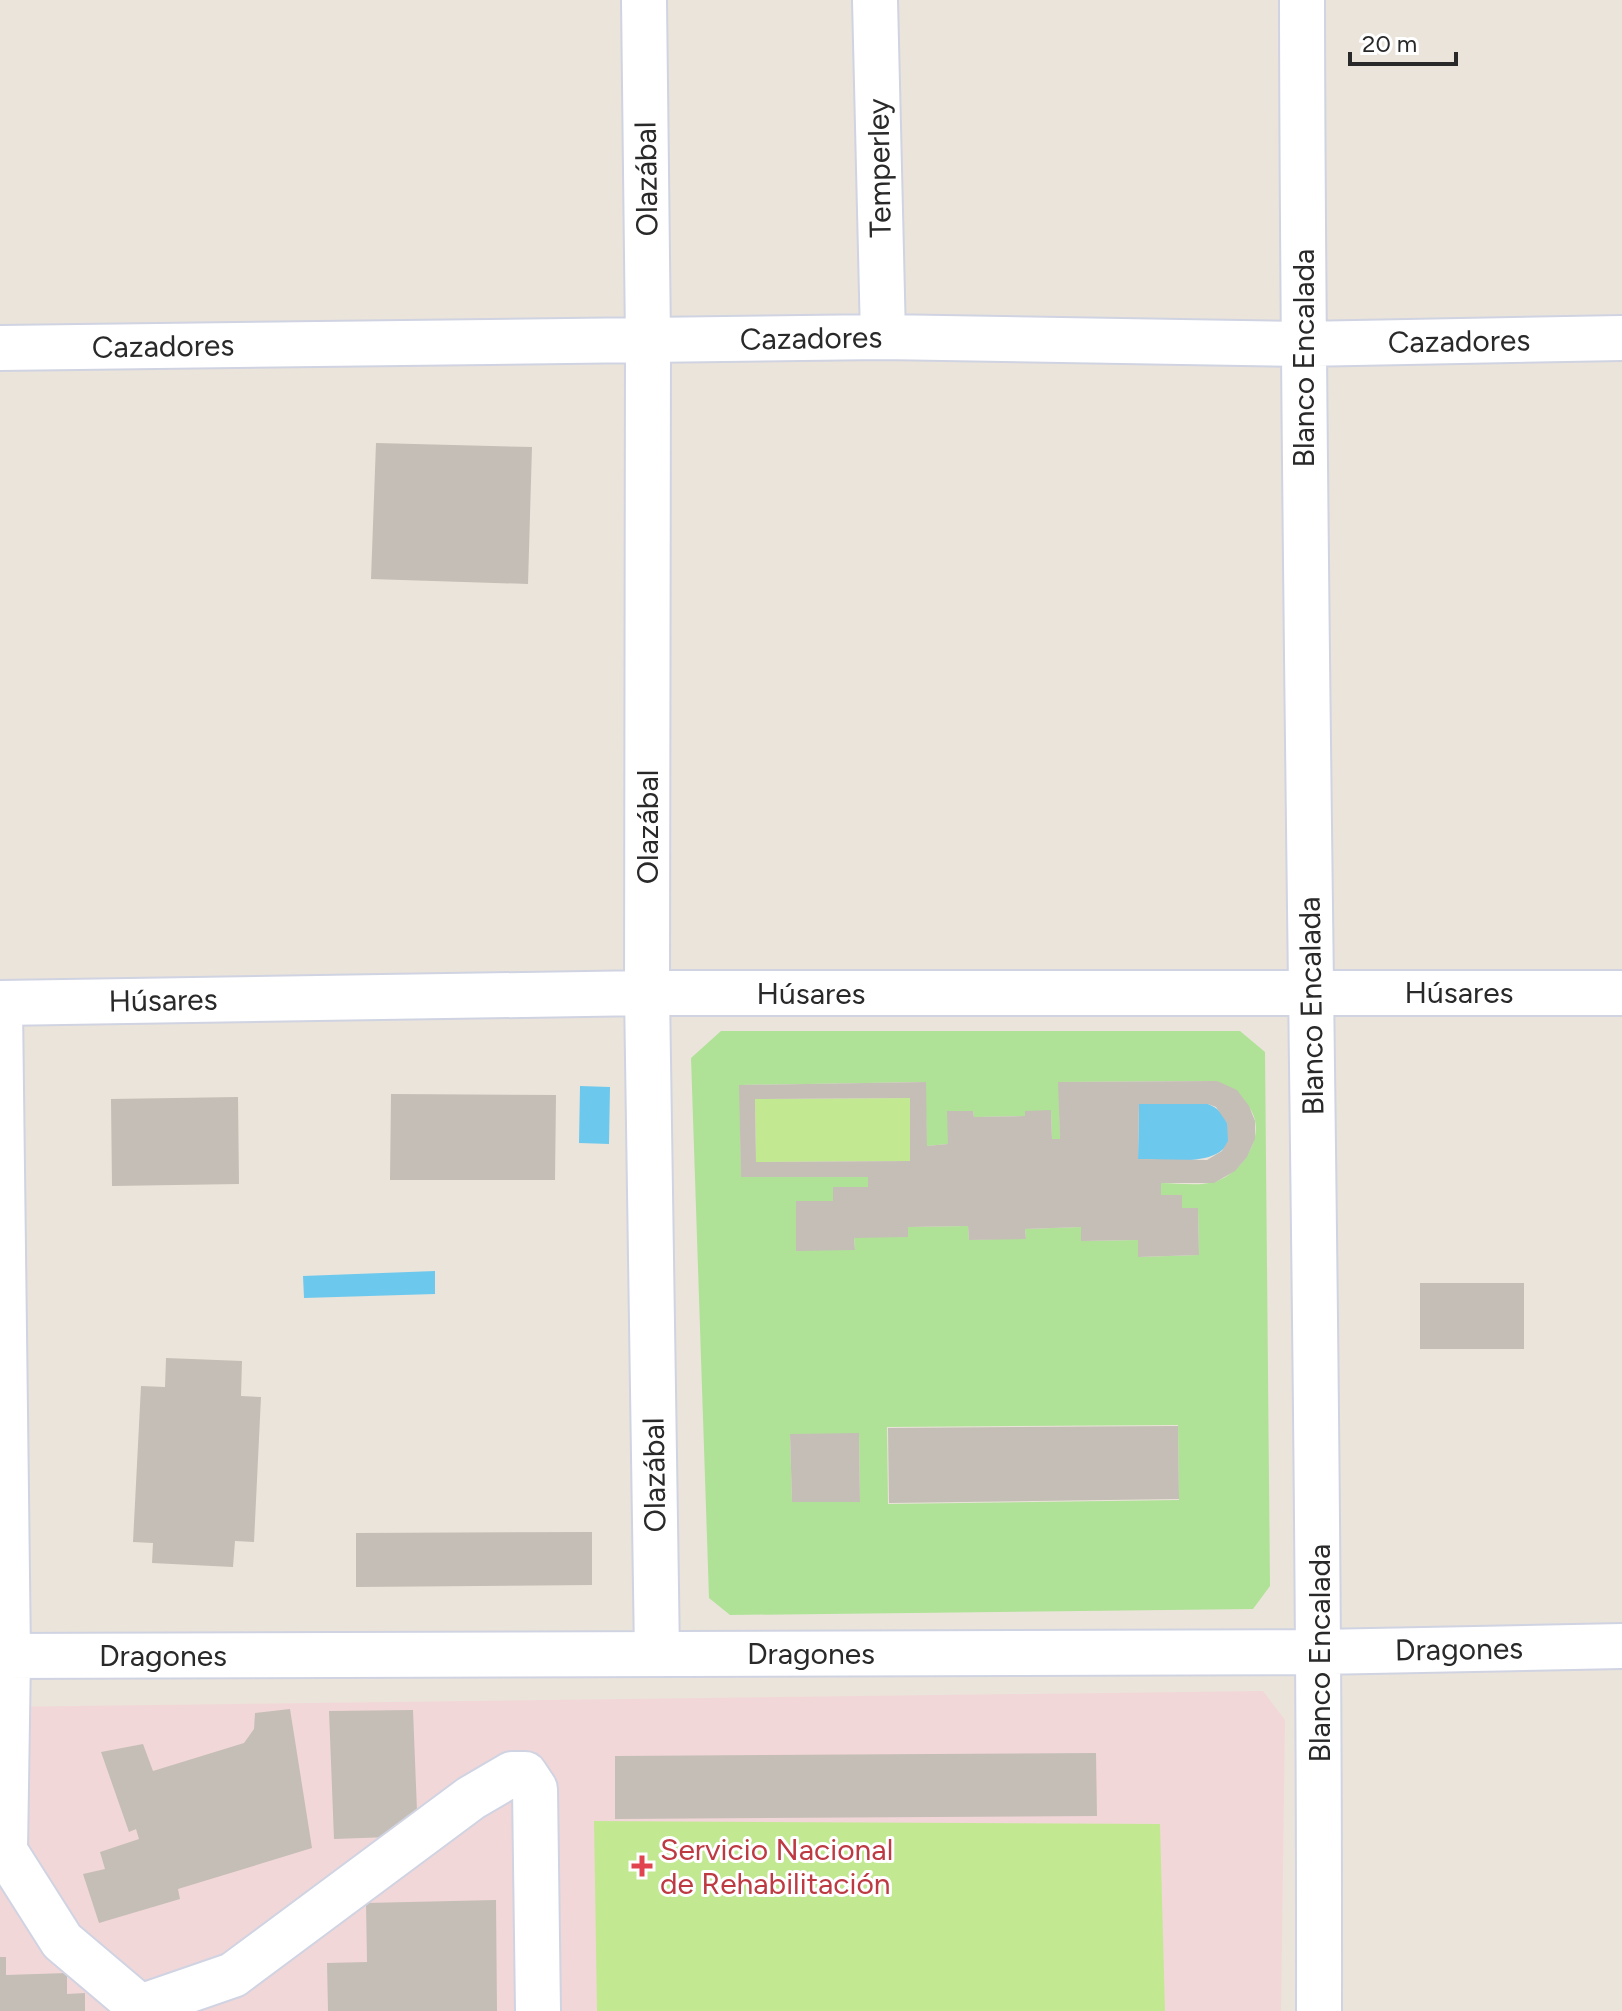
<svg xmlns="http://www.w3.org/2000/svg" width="1622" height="2011" viewBox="0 0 1622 2011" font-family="Figtree,sans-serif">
  <rect width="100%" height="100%" fill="#ebe4da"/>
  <!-- medical -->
  <path fill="#f2d7d8" d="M1263,1691L1285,1720L1281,2011H0V1707Z"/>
  <!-- green -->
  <path fill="#afe297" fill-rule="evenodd" d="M721,1031H1240L1265,1052L1270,1586L1253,1609L730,1615L709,1598L691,1058ZM1217,1081C1227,1089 1239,1096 1247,1105C1270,1130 1244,1172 1217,1181C1201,1187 1178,1183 1161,1183V1195H1181L1182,1208H1198L1199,1255L1139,1257L1138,1240L1081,1241V1227L1025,1229L1026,1238L969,1240L968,1226L908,1227L854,1238L855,1249L796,1250V1202L833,1201V1187H868V1177H741L740,1085L925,1082L927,1146L948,1144V1111H973L974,1117L1025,1116L1051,1111L1052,1139H1060L1059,1082ZM1178,1425L1179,1500L888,1504L887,1427ZM790,1434H859L860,1501L792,1502Z"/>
  <!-- pitch -->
  <path fill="#c2e992" d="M910,1098V1161L756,1162L755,1099Z
    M594,1821L1160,1824L1165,2011H597Z"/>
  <!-- water -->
  <path fill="#6dc8ee" d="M580,1086L610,1087L609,1144L579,1143Z
    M1139,1104H1208C1218,1108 1225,1115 1228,1126C1239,1171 1163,1159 1138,1159Z
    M435,1271V1294L304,1298L303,1276Z"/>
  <!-- building -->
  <path fill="#c4beb6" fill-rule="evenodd" d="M376,443L532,447L528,584L371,579Z
    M1217,1081L1237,1090L1249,1106L1255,1121V1139L1247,1157L1235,1171L1214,1183H1161V1195H1182V1208H1198L1199,1255L1138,1257V1240L1081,1241V1227L1025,1229L1026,1239L969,1240L968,1226L908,1227V1237L854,1238L855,1250L796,1251V1201H833V1187H868V1177H741L739,1085L926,1082L927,1146L948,1144L947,1111H973L974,1117L1025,1116V1111L1051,1110L1052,1139H1060L1058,1082ZM910,1098V1161L756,1162L755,1099ZM1139,1104H1208L1216,1107L1227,1123L1228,1141L1222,1151L1207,1160L1138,1159Z
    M391,1094L556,1095L555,1180H390Z
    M238,1097L239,1184L112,1186L111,1099Z
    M1420,1283H1524V1349H1420Z
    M166,1358L242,1361L241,1396L261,1397L254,1542L235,1541L233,1567L152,1563L153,1543L133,1542L141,1386L165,1387Z
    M1178,1426L1179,1499L889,1503L888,1428Z
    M859,1433L860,1502H792L790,1434Z
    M592,1532V1585L356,1587V1533Z
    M290,1709L312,1848L178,1889L180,1899L99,1923L83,1874L105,1869L100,1852L139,1839L136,1829L129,1832L101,1752L143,1744L153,1771L244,1743L254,1729L255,1713Z
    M413,1710L418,1836L334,1839L329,1711Z
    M1096,1753L1097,1816L615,1819V1756Z
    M496,1900L497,2011H328L327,1963L367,1962L366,1903Z
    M0,1957H6V1975L67,1973V1994L85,1993V2011H0Z"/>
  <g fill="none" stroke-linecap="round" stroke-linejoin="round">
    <!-- minor casing -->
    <g stroke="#d0d3e2" stroke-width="48">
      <path id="minor" d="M644,0L648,341L647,993L657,1654
        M875,0L883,337
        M1302,0C1303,670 1320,1341 1319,2011
        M0,348L883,337L1302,344L1622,338
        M0,1003L647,993H1622
        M0,1007L8,1656L5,1851L62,1941L140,2007
        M0,1656L1319,1652L1622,1646
        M140,2007L233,1975L471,1798L512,1774H525L535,1789L538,2011"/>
    </g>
    <!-- minor -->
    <use href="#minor" stroke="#fff" stroke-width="44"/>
  </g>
  <!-- markers -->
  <path fill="#e0444e" stroke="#fff" stroke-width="3" d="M638 1854h8v8h8v8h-8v8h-8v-8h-8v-8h8z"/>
  <g text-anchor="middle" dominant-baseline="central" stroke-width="6" stroke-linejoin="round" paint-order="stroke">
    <!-- street labels -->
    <g font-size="30" fill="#292929" stroke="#fff">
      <text transform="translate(879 168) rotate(-91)">Temperley</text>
      <text transform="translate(646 179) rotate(-91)">Olazábal</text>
      <text transform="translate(811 338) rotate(-1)">Cazadores</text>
      <text transform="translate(1459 341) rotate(-1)">Cazadores</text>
      <text transform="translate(163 346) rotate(-1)">Cazadores</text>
      <text transform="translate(1303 358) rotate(-90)">Blanco Encalada</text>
      <text transform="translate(647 827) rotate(-90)">Olazábal</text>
      <text x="1459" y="992">Húsares</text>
      <text x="811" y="993">Húsares</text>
      <text transform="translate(163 1000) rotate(-1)">Húsares</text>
      <text transform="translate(1311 1006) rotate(-91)">Blanco Encalada</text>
      <text transform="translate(654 1475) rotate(-91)">Olazábal</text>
      <text transform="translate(1459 1649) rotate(-1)">Dragones</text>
      <text x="811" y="1653">Dragones</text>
      <text transform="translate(1319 1653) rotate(-90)">Blanco Encalada</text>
      <text x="163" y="1655">Dragones</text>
    </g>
    <!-- health labels -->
    <g font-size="30" fill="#be3a42" stroke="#fff" text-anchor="start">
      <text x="660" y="1849">Servicio Nacional<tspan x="660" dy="34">de Rehabilitación</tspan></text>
    </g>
  </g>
  <!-- scale -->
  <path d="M1350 52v12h106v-12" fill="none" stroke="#292929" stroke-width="4"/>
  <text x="1362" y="52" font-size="24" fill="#292929" stroke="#ffffff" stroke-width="6" paint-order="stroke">20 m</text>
</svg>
